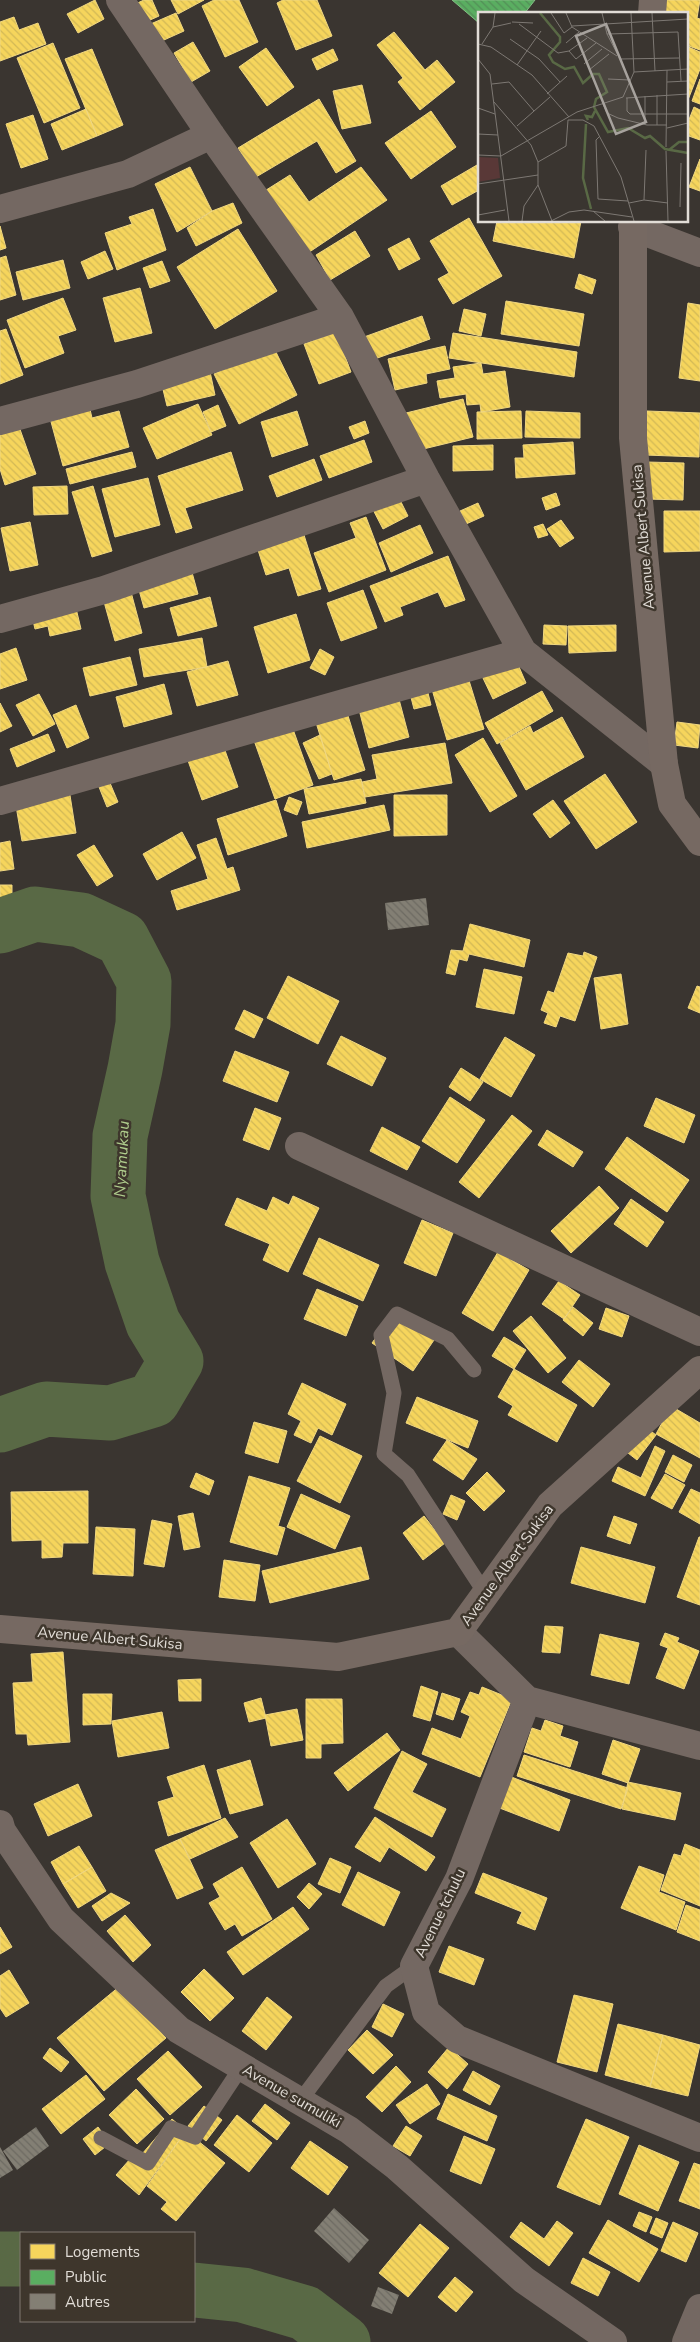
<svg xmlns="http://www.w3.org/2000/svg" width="700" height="2342" viewBox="0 0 700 2342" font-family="'Nunito Sans',sans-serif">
  <defs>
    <pattern id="homes-back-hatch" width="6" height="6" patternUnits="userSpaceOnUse" patternTransform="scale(1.25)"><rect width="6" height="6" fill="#f6d55c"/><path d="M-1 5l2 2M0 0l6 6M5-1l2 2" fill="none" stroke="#d2b856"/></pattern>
    <pattern id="public-back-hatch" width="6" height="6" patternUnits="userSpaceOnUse" patternTransform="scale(1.25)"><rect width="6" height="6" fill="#5aae61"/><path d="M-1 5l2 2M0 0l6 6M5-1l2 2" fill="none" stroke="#538e57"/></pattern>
    <pattern id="building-back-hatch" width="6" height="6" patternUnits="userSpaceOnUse" patternTransform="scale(1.25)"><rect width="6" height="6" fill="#837f74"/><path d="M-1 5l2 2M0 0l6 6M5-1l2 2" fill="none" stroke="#6d6a62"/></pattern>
  </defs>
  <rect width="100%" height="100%" fill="#3a3530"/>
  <!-- homes -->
  <path fill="url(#homes-back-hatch)" stroke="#f0d781" d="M95,0L104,19L78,33L67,14Z
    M144,0H152L159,16L139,25L131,6Z
    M171,0H204L178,14Z
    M214,0H239L258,42L225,57L202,6Z
    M283,0H317L332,36L296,50L277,3Z
    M664,0H700L697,18L700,19V50L686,45V14H659Z
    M176,13L184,31L155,44L146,26Z
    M14,17L19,30L38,23L46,44L0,61V22Z
    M394,32L425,70L437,60L455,82L420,110L398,82L403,78L377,45Z
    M193,42L210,71L191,82L174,53Z
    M53,43L80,108L44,123L17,58Z
    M686,46L700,52V69L686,105Z
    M266,48L294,87L267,106L239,67Z
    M92,49L123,125L97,136L65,59Z
    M333,49L338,60L317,70L312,59Z
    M700,79V104L692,101Z
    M362,85L371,123L342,129L333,91Z
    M319,99L356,161L336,173L317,141L256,177L238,148Z
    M694,107L700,110V140L686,135V127Z
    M86,109L97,136L62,150L51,124Z
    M431,111L456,147L411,179L385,143Z
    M33,115L48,159L21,168L6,124Z
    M700,159V191L689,187Z
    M477,165L479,190L452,205L441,186Z
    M190,167L212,211L177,232L155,184Z
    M361,167L387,200L293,263L263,192L290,175L309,202Z
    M233,203L242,223L196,246L187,228L212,211Z
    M153,209L166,250L117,270L105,233L132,224L129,217Z
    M469,218L502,276L453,304L438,279L449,273L430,241Z
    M497,221H581L574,258L493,241Z
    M0,226L6,248L0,250Z
    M238,229L277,291L215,329L177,267Z
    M355,231L370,256L330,280L316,255Z
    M409,238L420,259L399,270L388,249Z
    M105,251L113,269L88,279L81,262Z
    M6,256L16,295L0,300V258Z
    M63,260L70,288L23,300L16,272Z
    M162,261L170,281L150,288L143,268Z
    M579,274L596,280L592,294L575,288Z
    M140,288L152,333L115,342L103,298Z
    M63,298L76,330L58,336L64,353L25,368L7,320Z
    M506,301L584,314L579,346L501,334Z
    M688,303L700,305V381L679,378Z
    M464,309L486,314L481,336L459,331Z
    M422,316L430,339L372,360L364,337Z
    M6,329L23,375L0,384V331Z
    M336,332L351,372L319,384L304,344Z
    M453,333L577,352L574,377L449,358Z
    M273,346L297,395L239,424L214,374Z
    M445,346L450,369L426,374L427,383L395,390L388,359Z
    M481,363L483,374L505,371L510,407L481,412L480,404L467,405L466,394L440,398L437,381L455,378L453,367Z
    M209,367L215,395L167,406L160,377Z
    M463,399L473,437L415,451L406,413Z
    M198,404L212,435L157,459L143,428Z
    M89,405L92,418L119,411L129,447L63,466L47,407Z
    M218,405L226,426L211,432L203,412Z
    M297,411L308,445L272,457L261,422Z
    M521,411L522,438L477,439V412Z
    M526,411L580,413V438L525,437Z
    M647,411L700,413L699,457L645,455Z
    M17,421L36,474L5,485L0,469V428Z
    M365,421L369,433L354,439L349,427Z
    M364,440L372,462L329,478L320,456Z
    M573,442L575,474L516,478L515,458H524L523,445Z
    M493,445V470L453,471V446Z
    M132,452L136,467L70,484L66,469Z
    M231,452L243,490L185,508L192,528L176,533L158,476Z
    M314,459L322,480L277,497L269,476Z
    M647,462L684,463L683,500L646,499Z
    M148,478L160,525L115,537L102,489Z
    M67,486L68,514L34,515L33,487Z
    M93,486L112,551L92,557L72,492Z
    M393,486L408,516L383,529L368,500Z
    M556,493L560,505L546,510L542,498Z
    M478,503L484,516L466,524L460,511Z
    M664,511H700V551L664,552Z
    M366,517L386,570L329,592L314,553L356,538L350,523Z
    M561,520L574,538L560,547L547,529Z
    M30,522L38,565L10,571L1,528Z
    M543,524L548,535L538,538L534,527Z
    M420,525L433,553L391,572L379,543Z
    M304,535L321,589L298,596L289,568L266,575L258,550Z
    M448,556L465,600L445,607L438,592L400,607L403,615L385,622L370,586Z
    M188,558L198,594L144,608L134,572Z
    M127,577L142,633L115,641L99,584Z
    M363,590L377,628L341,641L327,603Z
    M210,597L217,626L178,636L170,608Z
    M74,600L81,629L50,636L48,626L35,629L31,612Z
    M296,614L310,660L268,673L254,627Z
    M544,625L567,626L566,645L543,644Z
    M616,625V651L569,653L568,626Z
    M202,638L207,667L144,677L139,649Z
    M16,648L27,680L0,689V654Z
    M320,649L334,657L325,675L310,668Z
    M130,657L137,685L90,696L83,668Z
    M516,660L526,683L493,699L482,676Z
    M228,661L238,695L197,706L187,672Z
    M467,674L484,729L447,740L431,686Z
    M425,681L431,705L414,709L408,686Z
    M164,684L172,714L124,727L116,697Z
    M396,688L409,737L369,748L356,698Z
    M542,691L553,711L497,744L485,723Z
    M39,694L55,724L33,736L16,705Z
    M0,703L12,726L0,732Z
    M344,703L365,770L334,780L313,713Z
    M76,705L89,738L67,748L53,715Z
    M562,717L584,757L526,790L500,743L530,726L533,733Z
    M289,718L313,785L275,799L251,732Z
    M677,722L700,725L698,748L674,745Z
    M48,734L55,751L17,767L10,749Z
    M320,735L332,774L319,779L303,743Z
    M483,738L517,796L490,812L455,755Z
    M222,742L238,787L202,800L186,755Z
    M445,743L452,783L365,797L362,782L377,779L372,755Z
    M605,774L637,822L596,849L564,801Z
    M361,779L366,803L309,814L304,789Z
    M110,783L118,802L107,807L99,787Z
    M69,789L76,833L22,841L15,800Z
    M394,795H447V835L394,836Z
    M289,797L302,802L297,815L284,810Z
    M276,800L287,836L228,855L217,819Z
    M553,800L570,823L550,838L533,814Z
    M384,805L390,830L307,848L302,822Z
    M182,832L196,858L157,880L143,854Z
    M216,838L227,869L233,867L240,890L177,910L171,891L208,879L197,845Z
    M10,841L14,869L0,871V843Z
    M94,845L113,876L97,886L77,855Z
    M0,885H12V903H0Z
    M470,924L530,940L524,967L469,954L467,961L459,959L455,975L446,973L451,950L463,951Z
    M584,952L597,957L575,1021L560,1016L556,1027L544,1023L548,1013L541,1010L548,991L554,993L568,953L583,956Z
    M484,969L522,977L514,1014L476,1007Z
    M621,974L628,1024L601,1029L594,978Z
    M288,976L339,1001L318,1044L267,1018Z
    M697,986L700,987V1013L688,1008Z
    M244,1010L263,1019L254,1038L235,1029Z
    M341,1036L386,1058L372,1086L327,1064Z
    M505,1037L535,1055L511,1097L480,1079Z
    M235,1051L289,1072L277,1102L223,1081Z
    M461,1068L483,1082L470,1101L449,1087Z
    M450,1097L485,1120L457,1163L422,1141Z
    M656,1098L695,1115L684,1143L644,1126Z
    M255,1108L281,1118L269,1150L243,1140Z
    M512,1115L532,1131L479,1198L459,1182Z
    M382,1127L420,1147L407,1170L370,1151Z
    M547,1130L583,1152L573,1167L538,1145Z
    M627,1137L689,1180L667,1212L605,1169Z
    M599,1186L619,1208L571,1253L551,1231Z
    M293,1196L319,1208L288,1272L263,1260L270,1244L225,1225L237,1198L267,1211L273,1197L289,1205Z
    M631,1199L664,1222L647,1247L614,1224Z
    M422,1220L453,1233L436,1276L404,1263Z
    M319,1238L379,1265L363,1301L303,1274Z
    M498,1252L529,1270L493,1331L462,1313Z
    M559,1281L580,1295L564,1319L542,1304Z
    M317,1289L358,1306L346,1336L304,1319Z
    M573,1307L593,1323L583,1336L563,1320Z
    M606,1308L629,1316L622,1337L599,1329Z
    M394,1312L434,1340L413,1371L372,1343Z
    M531,1316L566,1358L548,1373L513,1331Z
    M504,1337L526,1350L514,1369L492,1356Z
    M579,1360L610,1384L593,1407L562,1382Z
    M514,1369L577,1405L557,1442L508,1415L513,1406L498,1397Z
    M302,1383L346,1404L332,1435L318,1428L311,1443L294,1435L301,1421L288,1414Z
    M417,1397L478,1421L468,1448L406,1423Z
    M671,1406L700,1423V1458L656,1434Z
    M254,1422L287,1431L278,1463L245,1453Z
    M639,1422L656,1435L637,1460L619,1446Z
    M320,1436L362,1456L340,1503L297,1481Z
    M447,1440L477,1459L463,1480L433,1460Z
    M655,1446L665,1451L645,1496L612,1481L618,1467L641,1478Z
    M673,1455L692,1465L684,1482L665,1472Z
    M487,1472L505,1491L484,1511L466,1493Z
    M196,1473L214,1481L209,1495L190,1487Z
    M665,1474L685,1485L672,1509L651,1498Z
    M249,1476L290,1488L278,1526L285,1528L277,1555L230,1542Z
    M691,1489L700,1493V1524L679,1512Z
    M88,1491V1543H63L62,1557L42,1558V1540L12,1541L11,1492Z
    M301,1494L350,1516L335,1549L287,1527Z
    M451,1495L465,1501L457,1520L443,1514Z
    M193,1513L200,1547L184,1550L178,1516Z
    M424,1516L445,1543L423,1560L403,1533Z
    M614,1516L637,1524L630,1544L607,1536Z
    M152,1520L172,1524L164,1567L144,1564Z
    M96,1527L135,1529L133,1576L93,1574Z
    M699,1537H700V1605L677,1597Z
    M361,1547L369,1579L270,1603L262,1571Z
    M581,1547L655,1567L645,1603L571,1583Z
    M224,1560L260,1565L255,1601L219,1597Z
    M545,1626L563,1627L560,1653L542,1652Z
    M665,1633L679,1638L677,1642L699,1651L684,1689L656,1678L668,1648L660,1645Z
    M600,1634L639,1643L629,1684L591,1675Z
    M63,1652L70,1742L28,1745L27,1734H16L13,1683L33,1682L31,1654Z
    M201,1679V1701H179L178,1680Z
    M421,1686L438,1692L430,1721L413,1716Z
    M482,1687L512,1699L480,1777L422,1754L432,1728L461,1739L470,1716L461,1712L470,1692L479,1695Z
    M442,1693L460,1699L453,1720L436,1714Z
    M83,1694H112L111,1724L83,1725Z
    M261,1698L266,1718L249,1722L244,1703Z
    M306,1699H342L343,1743L321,1744V1758H306Z
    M297,1709L303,1740L271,1746L265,1715Z
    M162,1712L169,1748L118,1757L112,1721Z
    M545,1720L563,1726L560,1736L578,1742L570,1767L524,1752L532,1728L541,1731Z
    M387,1733L400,1750L348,1791L334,1773Z
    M613,1740L640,1749L628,1783L602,1774Z
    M402,1751L427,1764L412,1792L446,1809L432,1837L374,1808Z
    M524,1755L628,1788L621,1809L517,1776Z
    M250,1760L263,1805L230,1814L217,1770Z
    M204,1765L221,1818L168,1836L158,1802L174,1797L167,1777Z
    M509,1776L570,1800L559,1831L497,1807Z
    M628,1782L681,1793L675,1820L622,1809Z
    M78,1784L92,1816L48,1836L34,1804Z
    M375,1817L435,1857L426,1871L389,1847L380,1862L355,1847Z
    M225,1818L238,1837L190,1859L180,1839Z
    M287,1819L316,1864L278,1888L250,1843Z
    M180,1839L203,1888L177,1899L155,1850Z
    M685,1844L700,1850V1906L661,1890L674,1854L681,1856Z
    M79,1846L92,1867L63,1884L51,1862Z
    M330,1858L351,1867L340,1893L318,1884Z
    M639,1866L664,1875L659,1892L685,1902L676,1930L621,1908Z
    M92,1867L106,1891L78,1908L63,1884Z
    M242,1867L272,1919L242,1936L235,1924L225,1930L209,1903L220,1897L213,1884Z
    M358,1872L400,1892L384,1926L342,1905Z
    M483,1873L547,1898L535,1930L517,1923L522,1912L475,1893Z
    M309,1883L322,1894L309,1909L297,1897Z
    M111,1893L130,1903L102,1921L92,1906Z
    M686,1905L700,1910V1941L677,1932Z
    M293,1907L309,1929L243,1975L227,1952Z
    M125,1915L151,1945L133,1962L107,1931Z
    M0,1927L12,1947L0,1954Z
    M449,1946L484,1959L474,1985L439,1972Z
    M204,1969L234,1998L210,2021L181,1992Z
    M9,1970L29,2003L6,2017L0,2008V1976Z
    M120,1986L166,2038L104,2091L57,2038Z
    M574,1995L613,2004L597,2072L557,2062Z
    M267,1997L292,2017L266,2050L242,2031Z
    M383,2004L404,2014L392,2037L372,2027Z
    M618,2024L663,2035L650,2087L605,2075Z
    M367,2030L393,2055L373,2074L348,2050Z
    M663,2035L700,2045L688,2096L650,2087Z
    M449,2047L468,2064L447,2089L428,2072Z
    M50,2048L69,2062L61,2072L43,2058Z
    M168,2051L202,2087L170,2115L137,2079Z
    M396,2066L411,2082L382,2112L366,2097Z
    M473,2071L500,2086L490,2105L463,2090Z
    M86,2075L105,2099L61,2134L42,2109Z
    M427,2084L440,2104L410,2124L396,2105Z
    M136,2089L164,2119L137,2144L109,2115Z
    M448,2094L497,2116L487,2141L437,2119Z
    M265,2104L290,2123L277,2140L252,2121Z
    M204,2106L222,2120L206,2141L188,2126Z
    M237,2115L272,2143L249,2172L214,2145Z
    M172,2119L186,2131L139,2195L116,2175L138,2150L142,2154Z
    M586,2119L629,2137L600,2205L557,2187Z
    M406,2126L422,2136L410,2156L393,2146Z
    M98,2127L110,2143L95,2155L83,2139Z
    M186,2131L225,2163L176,2221L161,2209L167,2202L147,2186Z
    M464,2136L495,2149L481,2184L450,2171Z
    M310,2141L348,2167L328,2195L291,2168Z
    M639,2145L679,2162L658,2211L619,2194Z
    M694,2163L700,2165V2209L679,2201Z
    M639,2212L652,2217L646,2232L633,2226Z
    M656,2218L668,2223L662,2238L650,2233Z
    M608,2220L658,2249L639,2282L589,2253Z
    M557,2221L573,2233L549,2266L510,2237L521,2222L544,2239Z
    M673,2222L698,2233L686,2262L661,2251Z
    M420,2224L449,2248L408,2297L379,2273Z
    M583,2258L610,2272L598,2296L571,2283Z
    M455,2277L473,2292L456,2312L438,2297Z"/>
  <!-- public -->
  <path fill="url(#public-back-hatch)" stroke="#83bc84" d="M452,0H535L524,14H479V23Z"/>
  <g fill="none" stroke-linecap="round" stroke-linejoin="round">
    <!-- river -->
    <path stroke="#596945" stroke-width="55" d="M0,926L35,914L81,920L122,939L144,981L143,1024L135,1069L120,1136L118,1196L132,1262L153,1323L176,1361L153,1400L110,1413L46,1409L0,1425
      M0,2259H21
      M194,2290L243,2295L305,2313L343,2342"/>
  </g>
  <!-- building -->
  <path fill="url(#building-back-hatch)" d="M426,898L429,925L388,930L385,903Z
    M36,2127L49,2146L17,2170L3,2151Z
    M0,2147L13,2170L0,2178Z
    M334,2208L369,2240L349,2263L314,2231Z
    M378,2287L399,2295L392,2314L371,2306Z"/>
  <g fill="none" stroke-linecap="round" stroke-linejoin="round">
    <!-- lane -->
    <path stroke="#746862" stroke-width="15" d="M474,1370L448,1339L397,1314L381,1335L394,1393L384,1454L408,1475L485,1593
      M300,2101L386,1986L414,1966
      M101,2138L148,2163L171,2128L195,2137L242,2066"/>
    <!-- street -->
    <path stroke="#746862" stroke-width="28" d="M120,0L211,135L340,317L426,479L523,652L664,764
      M0,209L128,174L211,135
      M632,227L700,253
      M0,421L137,384L340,317
      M0,619L104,590L426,479
      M0,801L523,652
      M299,1146L700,1332
      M458,1632L527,1700L700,1746
      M527,1700L459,1879L414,1966L426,2012L457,2039L700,2138
      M0,1824L2,1831L61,1919L179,2030L349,2130L397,2167L524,2280L613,2342
      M686,2342L700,2308"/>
    <!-- secondary -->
    <path stroke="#766962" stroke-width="28" d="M652,14L653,0
      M633,221V438L664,764L672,804L700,842
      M0,1629L338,1657L458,1632L550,1505L700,1370"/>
  </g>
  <g text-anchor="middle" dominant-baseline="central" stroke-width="5" stroke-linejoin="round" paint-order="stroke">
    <!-- street labels -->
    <g font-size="15" fill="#e2ddd7" stroke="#3e362c">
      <text transform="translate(643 537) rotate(-95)">Avenue Albert Sukisa</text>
      <text transform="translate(507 1565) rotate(-54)">Avenue Albert Sukisa</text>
      <text transform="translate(110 1638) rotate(5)">Avenue Albert Sukisa</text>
      <text transform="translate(440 1913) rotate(-64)">Avenue tchulu</text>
      <text transform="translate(292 2096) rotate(30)">Avenue sumuliki</text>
    </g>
    <!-- water labels -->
    <g font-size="16" font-style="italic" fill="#afcc8c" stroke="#3e362c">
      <text transform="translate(122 1159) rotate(-87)">Nyamukau</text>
    </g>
  </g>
  <!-- overview -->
  <g transform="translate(478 12)">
    <rect width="210" height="210" fill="#3a3530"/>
    <path d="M0,145L20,146L22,166L0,170Z" fill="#593837"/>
    <path fill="none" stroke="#596945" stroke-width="2.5" d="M62,1L82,25V30L71,43L75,50L87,57L96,55L105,71L115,62H121L129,80L118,87L116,95L130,120L150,116L167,126L172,124L187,137L210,141M110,108L108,104L114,105L117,99M108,112L105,166L113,197M191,138L201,130H210"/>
    <path fill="none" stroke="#7d7873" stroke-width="1" d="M73,1L86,21L94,15L88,1M124,1L129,22L142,47L201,46M174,1L177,59M34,10L55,11M41,12L80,41L91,39L109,26M94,14L210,7M15,15L33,11M94,15L139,44M129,22L200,20L203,69M32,27L61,47L82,70M88,31L101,20M0,32L13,35L54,63L91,105M4,32L15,15L17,1M91,39L98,47L118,31M0,47L12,62L31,209M106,52L124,37M39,53L63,19M111,58L131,42M156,60L210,57M130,67L152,68M189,70L210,69M14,72L31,70L56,99M69,82L89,64M179,83V113M148,86L210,82M149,86V99L152,102H210M16,90L53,133L60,150V173L74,209M125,92L129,101L140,106L169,113H189M0,96L17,102M90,108H105L116,114L143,165L156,209M167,113V84M39,114L72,85M189,116L210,111M0,122L20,123M122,124L118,128L120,187L150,189M188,135L189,58M188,139L190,209M0,143L23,144L99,100L145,85L156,60L153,1M60,150L88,134L90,108M0,172L60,163M166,188L168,138M151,191L166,188L190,191M202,195L203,151M115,199L127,209M0,203L27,198M44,209L46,194L60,173M73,209L91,200L106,198L154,205"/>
    <path fill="#a7a29d" fill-opacity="0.15" stroke="#a7a29d" stroke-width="2.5" d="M128,12L168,110L138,122L98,24Z"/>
    <rect width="210" height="210" fill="none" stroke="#e2ddd7" stroke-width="2.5"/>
  </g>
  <!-- legend -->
  <rect x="20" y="2232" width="175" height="90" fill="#3e362c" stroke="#807970"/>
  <rect x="30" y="2244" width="25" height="15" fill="#f6d55c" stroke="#807970"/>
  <text x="65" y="2257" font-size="15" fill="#e2ddd7">Logements</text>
  <rect x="30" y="2270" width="25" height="15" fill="#5aae61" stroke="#807970"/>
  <text x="65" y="2282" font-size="15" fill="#e2ddd7">Public</text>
  <rect x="30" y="2294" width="25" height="15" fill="#837f74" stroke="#807970"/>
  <text x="65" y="2307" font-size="15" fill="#e2ddd7">Autres</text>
</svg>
